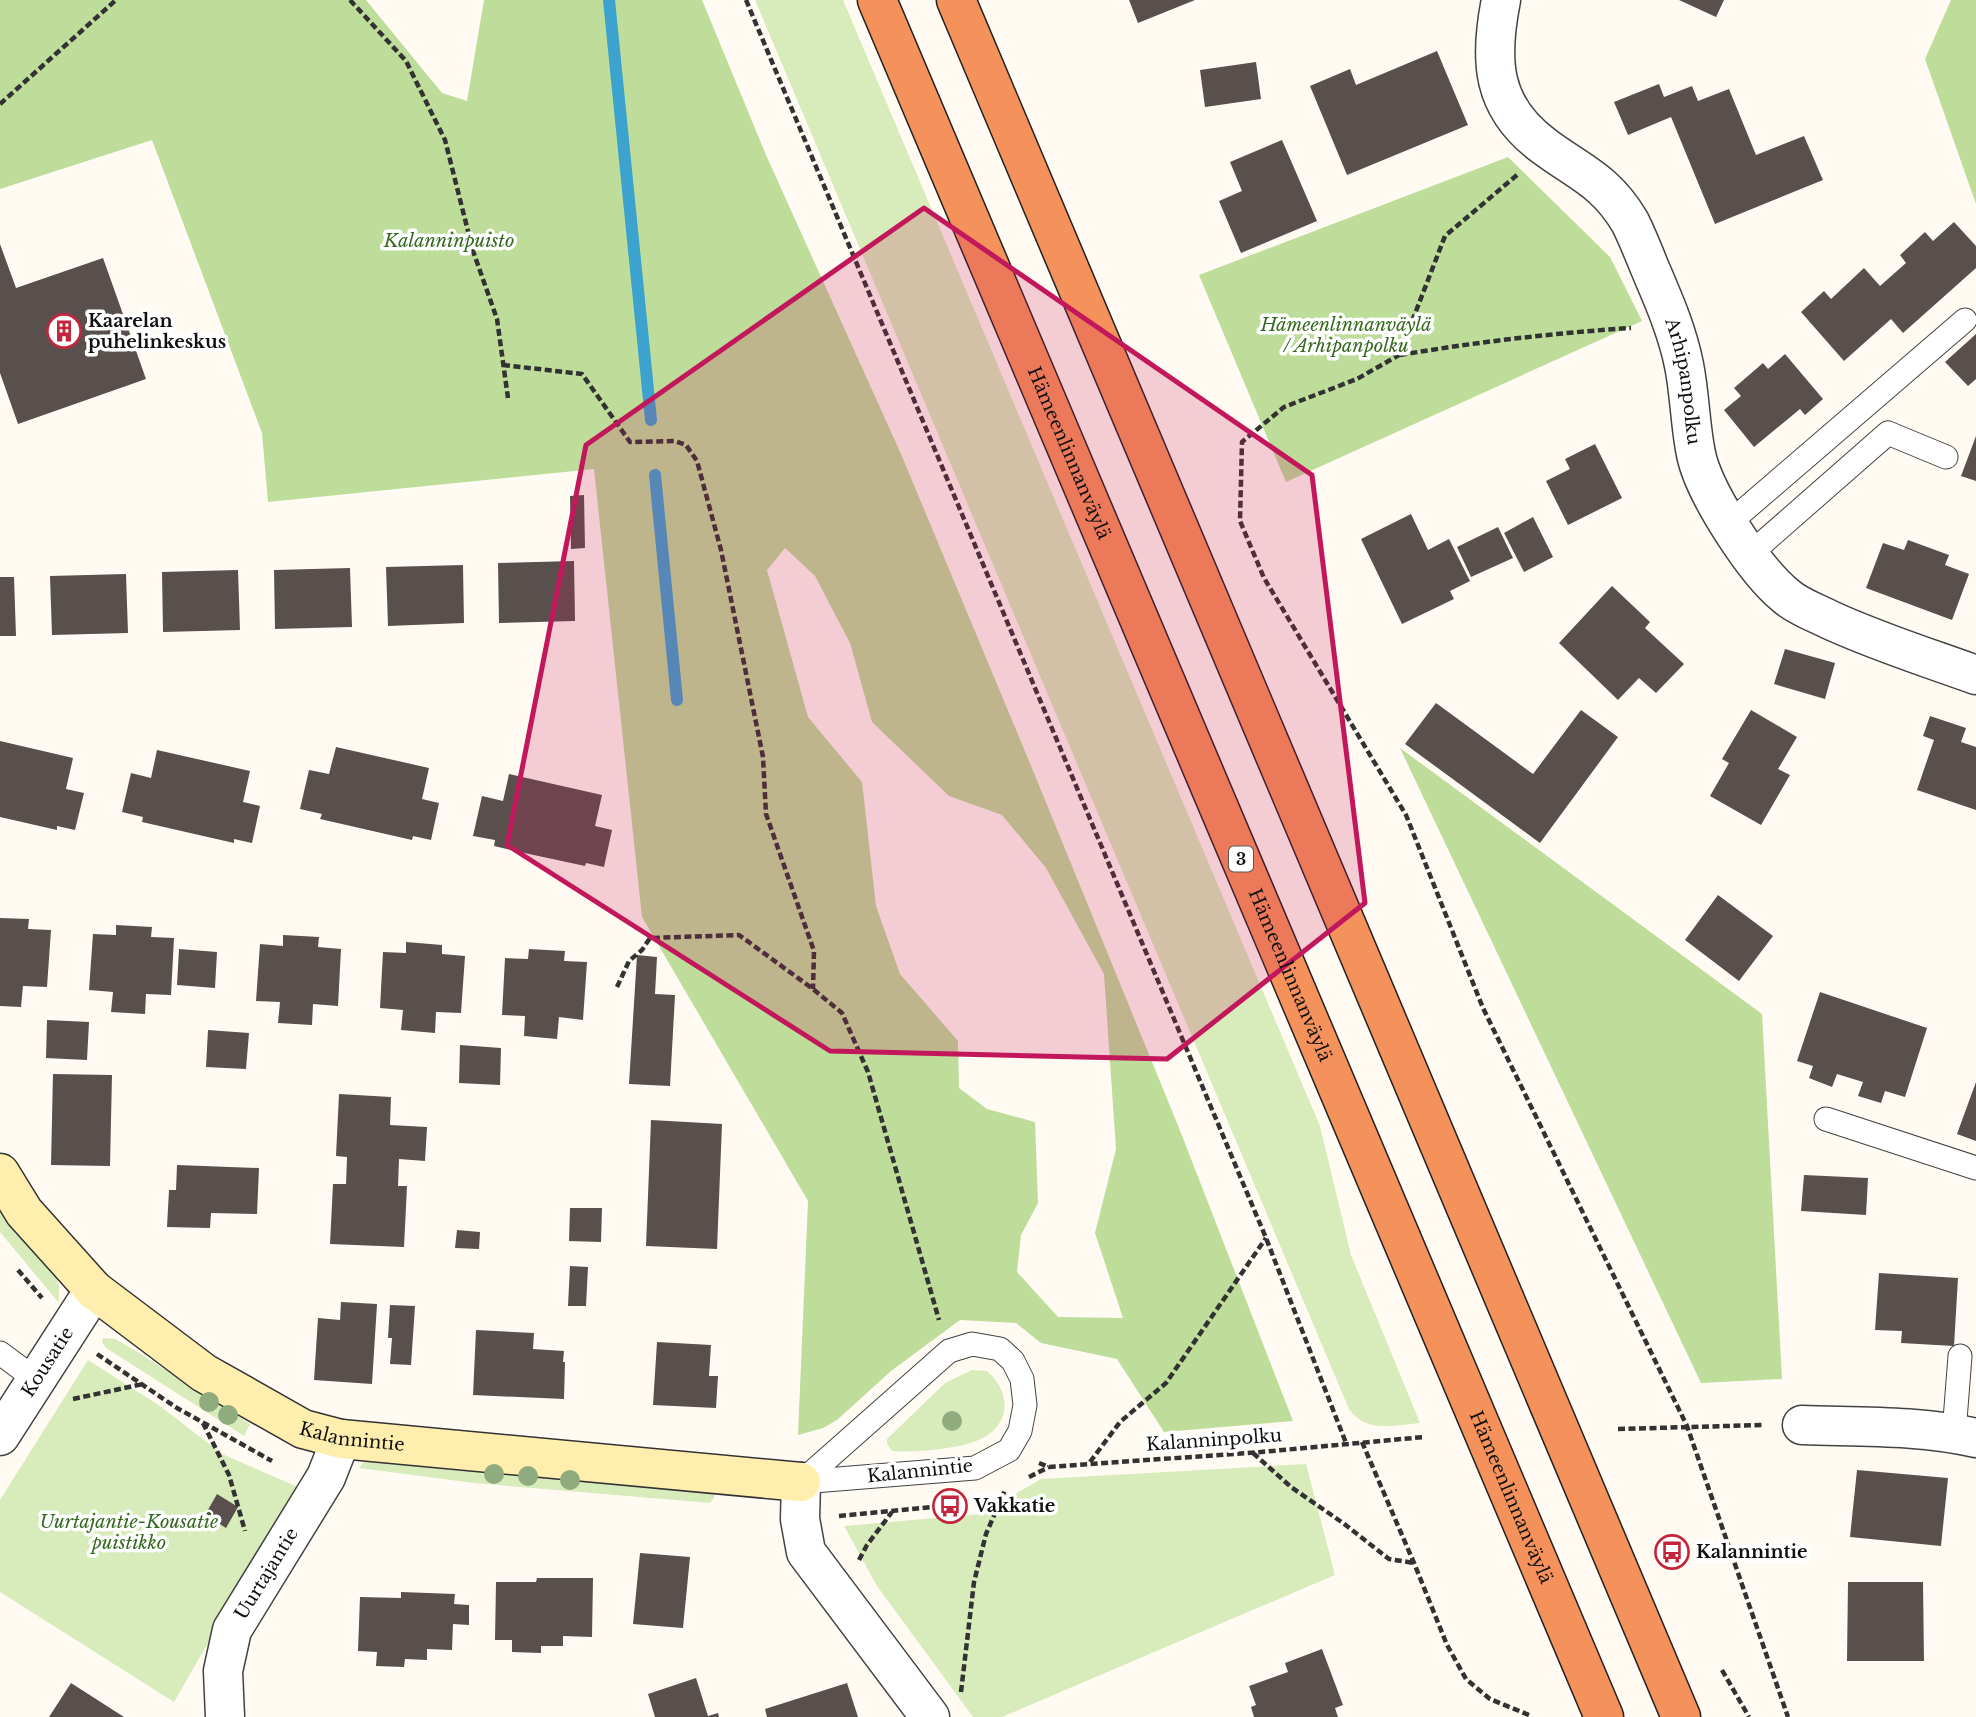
<svg xmlns="http://www.w3.org/2000/svg" width="1976" height="1717" viewBox="0 0 1976 1717" font-family="'Libre Baskerville',serif">
  <rect width="100%" height="100%" fill="#fffbf2"/>
  <!-- green -->
  <path fill="#d8ebbb" d="M755,0H843L1320,1126L1351,1255L1420,1423C1393,1425 1367,1434 1349,1409Z
    M0,1212L55,1276L59,1285V1303L0,1232Z
    M103,1338L115,1339L136,1351L250,1424L244,1436L106,1348L102,1342Z
    M88,1360L160,1406L222,1454L298,1487L174,1702L0,1592V1500Z
    M972,1370L987,1371C1015,1395 1009,1431 973,1442C955,1449 911,1453 892,1451L887,1444V1439L945,1383Z
    M367,1458L715,1488L714,1498L710,1503L474,1483L359,1468Z
    M1306,1464L1335,1575L1002,1717H973L877,1586L844,1526L981,1514L1041,1479Z"/>
  <!-- forest -->
  <path fill="#bedc9a" fill-rule="evenodd" d="M0,0H366L442,93L467,101L484,0H702L766,155L901,454L1034,773L1179,1128L1293,1421L1164,1432L1117,1359L1041,1343L1016,1323L960,1320L891,1371L837,1420L823,1428L798,1435L808,1201L642,917L594,469L268,502L262,433L152,140L0,189ZM785,548L815,576L850,643L872,722L949,796L1002,815L1046,868L1104,974L1116,1149L1095,1233L1123,1318L1058,1317L1017,1272L1021,1235L1038,1203L1035,1122L987,1109L959,1088L958,1041L900,974L876,906L862,782L808,717L767,570Z
    M1951,0H1976V204L1925,59Z
    M1508,157L1610,257L1642,321L1286,482L1199,275Z
    M1400,748L1762,1014L1782,1379L1701,1383Z"/>
  <g fill="none" stroke-linecap="round" stroke-linejoin="round">
    <!-- stream -->
    <path stroke="#3ca3cf" stroke-width="12" d="M609,0L651,420
      M655,475L677,700"/>
  </g>
  <!-- building -->
  <path fill="#594f4c" d="M1129,0H1195L1138,23Z
    M1679,0H1724L1716,17Z
    M1437,51L1468,125L1347,175L1310,86L1350,69L1356,85Z
    M1256,62L1261,99L1205,107L1200,70Z
    M1659,84L1664,97L1692,86L1698,101L1729,89L1756,155L1804,136L1823,180L1715,224L1671,117L1628,135L1614,102Z
    M1282,140L1317,221L1241,253L1219,201L1242,191L1230,162Z
    M1954,222L1976,246V268L1903,333L1891,319L1844,361L1801,312L1824,291L1831,299L1864,268L1880,286L1906,263L1900,255L1925,232L1933,241Z
    M0,244L16,288L103,258L146,379L18,424L0,373Z
    M1976,334V379L1968,386L1945,362Z
    M1785,354L1823,399L1805,415L1800,409L1754,447L1724,410L1741,396L1734,388L1763,363L1768,369Z
    M1976,436V481L1961,476Z
    M1595,444L1622,498L1568,525L1546,481L1570,469L1565,459Z
    M584,495L585,548L571,549L570,496Z
    M1411,514L1428,550L1449,539L1470,581L1450,591L1454,599L1402,624L1361,539Z
    M1533,517L1553,557L1524,572L1504,533Z
    M1498,527L1513,558L1471,577L1457,547Z
    M1908,540L1949,555L1945,565L1969,574L1952,620L1866,588L1883,543L1904,550Z
    M574,561L575,621L499,623L498,563Z
    M463,565L464,623L388,626L386,567Z
    M350,568L352,627L275,629L274,570Z
    M238,570L240,630L163,632L162,572Z
    M126,574L128,633L52,635L50,576Z
    M0,577H14L16,636H0Z
    M1612,586L1650,622L1645,628L1684,664L1656,693L1639,678L1618,700L1559,643Z
    M1785,649L1835,663L1825,699L1774,684Z
    M1436,703L1533,774L1581,710L1618,737L1540,843L1405,744Z
    M1751,710L1797,737L1778,769L1790,775L1761,825L1710,796L1729,763L1722,759Z
    M1930,716L1966,728L1961,742L1976,747V810L1917,790L1934,740L1923,736Z
    M0,741L73,758L66,789L84,793L75,830L57,826V830L0,817Z
    M336,747L429,768L422,799L439,803L431,840L413,836L412,840L320,819L322,814L300,809L309,770L329,774Z
    M157,750L250,771L243,802L260,806L252,843L234,839V843L142,822L143,817L122,812L131,773L151,778Z
    M509,774L602,795L595,826L612,830L604,867L586,863L585,866L520,852L494,846L495,840L473,836L482,796L503,801Z
    M1718,895L1773,936L1739,981L1685,940Z
    M0,918L29,919L28,929L51,930L47,987L23,986L21,1007L0,1006Z
    M116,925L152,927L151,937L174,938L171,995L146,994L145,1014L111,1012L113,992L89,990L93,934L116,935Z
    M283,935L319,937L318,947L341,949L338,1006L313,1004L312,1025L278,1023L280,1002L256,1001L260,944L283,946Z
    M406,942L442,945V954L465,956L461,1013L436,1012L435,1033L401,1030L403,1010L380,1008L383,952L406,953Z
    M179,949L217,952L215,988L177,985Z
    M529,949L565,951L564,961L587,962L583,1020L559,1017L557,1039L524,1036L525,1016L502,1015L505,958L528,959Z
    M637,955L657,957L655,994L675,995L670,1086L629,1084Z
    M1820,992L1927,1028L1905,1097L1885,1091L1881,1103L1858,1096L1863,1082L1837,1074L1832,1087L1809,1078L1813,1066L1797,1061Z
    M47,1020L89,1022L87,1060L46,1058Z
    M208,1030L249,1033L246,1069L206,1067Z
    M460,1045L501,1048L500,1085L459,1083Z
    M53,1074L112,1075L110,1166L51,1165Z
    M1976,1082V1141L1957,1134Z
    M339,1094L391,1097L390,1125L427,1127L425,1161L399,1159L398,1186H407L404,1247L330,1244L333,1184H346L347,1157L336,1156Z
    M651,1120L722,1124L717,1249L646,1246Z
    M177,1165L259,1168L257,1214L211,1213L210,1228L167,1227L169,1190H176Z
    M1804,1175L1868,1178L1866,1215L1801,1211Z
    M570,1208H602L601,1242L569,1241Z
    M457,1230L480,1232L479,1249L455,1248Z
    M570,1266L588,1267L586,1306H568Z
    M1879,1273L1958,1278L1954,1346L1901,1343L1902,1331L1875,1330Z
    M341,1302L377,1304L372,1384L314,1380L318,1318L340,1320Z
    M390,1305L415,1306L411,1365L390,1364L392,1338H388Z
    M476,1330L534,1333L533,1349L564,1351L563,1362H565L564,1399L473,1395Z
    M657,1342L711,1345L709,1376H718L716,1408L653,1405Z
    M1857,1470L1948,1478L1941,1546L1850,1537Z
    M217,1494L238,1507L226,1528L205,1515Z
    M1677,1536L1687,1560L1681,1562L1671,1539Z
    M640,1553L690,1557L683,1628L633,1624Z
    M537,1578H593L592,1637L563,1636V1646H541V1653L512,1652V1640H495L496,1582H536Z
    M1848,1582H1923L1924,1661H1847Z
    M401,1592L455,1594L454,1604L469,1605V1625L453,1624L452,1650L427,1649V1660L405,1659L404,1667L376,1666L377,1652L358,1651L360,1597L401,1598Z
    M1322,1649L1343,1705L1335,1708L1338,1717H1254L1251,1707L1256,1705L1249,1686L1288,1672L1285,1663Z
    M696,1678L708,1716L718,1713L719,1717H655L648,1694Z
    M71,1683L124,1717H49Z
    M847,1683L858,1717H767L765,1709Z"/>
  <g fill="none" stroke-linecap="round" stroke-linejoin="round">
    <!-- lane casing -->
    <g stroke="#434343" stroke-width="25">
      <path id="lane" d="M1728,524L1965,320
        M1750,554L1888,433L1946,457
        M1826,1119L1976,1168
        M972,1344L1000,1349L1013,1361L1022,1379L1025,1405L1020,1431L1009,1450L975,1468L801,1482L949,1351Z
        M0,1353L35,1379
        M1954,1433L1960,1356"/>
    </g>
    <!-- street casing -->
    <g stroke="#434343" stroke-width="41">
      <g id="street">
        <path id="s1" d="M1501,0C1489,60 1491,107 1544,146C1580,173 1605,180 1630,222C1637,236 1643,251 1649,266C1663,299 1677,330 1684,365C1690,395 1690,425 1696,454C1704,493 1755,571 1786,596C1797,606 1814,612 1828,619C1875,641 1926,657 1976,675"/>
        <path d="M1802,1425C1860,1427 1920,1425 1976,1438"/>
        <path id="s2" d="M0,1436L94,1290"/>
        <path d="M801,1482L800,1519L806,1552L930,1717"/>
        <path id="s3" d="M225,1717L223,1671L232,1630L326,1477L341,1439"/>
      </g>
    </g>
    <!-- secondary casing -->
    <g stroke="#323232" stroke-width="41">
      <g id="secondary">
        <path id="s4" d="M0,1173L24,1212L94,1290L204,1373L303,1429L341,1439L801,1482"/>
      </g>
    </g>
    <!-- highway casing -->
    <g stroke="#212121" stroke-width="41">
      <g id="highway">
        <path id="s5" d="M877,0L1604,1717"/>
        <path d="M956,0L1681,1717"/>
      </g>
    </g>
    <!-- path -->
    <path stroke="#323232" stroke-width="4.5" stroke-dasharray="7 3.5" stroke-linecap="butt" d="M350,0L406,61L445,140L473,251L497,319L508,398
      M746,0L1266,1238L1346,1443
      M0,104L116,0
      M1517,175L1445,236L1399,355L1357,379L1284,407L1242,442L1240,521L1264,578L1406,815L1483,1008L1687,1426L1788,1717
      M1400,355C1477,342 1553,333 1631,328
      M503,365L582,374L630,442L675,441L686,445L697,461L721,550L763,757L766,814L814,951L813,989
      M617,987L629,961L642,950L650,938L739,935L813,989L842,1013L868,1072L939,1320
      M18,1270L42,1298
      M97,1354L177,1408L272,1461
      M73,1399L143,1384
      M203,1423L229,1475L245,1531
      M1618,1429L1763,1425
      M1362,1442L1414,1563L1447,1645L1466,1679L1490,1699L1529,1715
      M1253,1453L1291,1487L1343,1523L1389,1559L1414,1563
      M1090,1462L1120,1422L1166,1383L1266,1238
      M1039,1463L1049,1467L1261,1452L1424,1437
      M1029,1477L1049,1467
      M839,1516L963,1504
      M859,1560L867,1545L892,1512
      M1722,1670L1749,1717
      M961,1692L974,1582L986,1534L1005,1490"/>
    <!-- lane -->
    <use href="#lane" stroke="#fff" stroke-width="23"/>
    <!-- street -->
    <use href="#street" stroke="#fff" stroke-width="38"/>
    <!-- secondary -->
    <use href="#secondary" stroke="#ffeead" stroke-width="38"/>
    <!-- highway -->
    <use href="#highway" stroke="#f5915a" stroke-width="38"/>
  </g>
  <!-- trees -->
  <g fill="#90ab7d">
    <circle cx="209" cy="1402" r="10"/>
    <circle cx="228" cy="1415" r="10"/>
    <circle cx="952" cy="1421" r="10"/>
    <circle cx="494" cy="1474" r="10"/>
    <circle cx="528" cy="1476" r="10"/>
    <circle cx="570" cy="1480" r="10"/>
  </g>
  <!-- marked area -->
  <path fill="#c2185b" fill-opacity="0.2" stroke="#c2185b" stroke-width="5" stroke-linejoin="round" d="M924,208L1312,475L1365,903L1167,1059L830,1051L507,845L586,445Z"/>
  <!-- icons -->
  <defs>
    <g id="building-ring" transform="scale(1.75)"><circle r="9.5" fill="#fff" stroke="#c2253c" stroke-width="1.5"/><path d="M-4-6H4V6H1V3H-1V6H-4ZM-2.5-4.3h1.7v1.8h-1.7ZM.8-4.3h1.7v1.8H.8ZM-2.5-1h1.7V.8h-1.7ZM.8-1h1.7V.8H.8Z" fill="#c2253c"/></g>
    <g id="bus-ring" transform="scale(1.75)"><circle r="9.5" fill="#fff" stroke="#c2253c" stroke-width="1.5"/><path d="M-5-6H5V4H4V6H2V4H-2V6H-4V4H-5ZM-3.5-4V0h7V-4ZM-3.5 1.2v1.5H-2V1.2ZM2 1.2v1.5H3.5V1.2Z" fill="#c2253c"/></g>
  </defs>
  <g fill-rule="evenodd">
    <use href="#building-ring" x="64" y="331"/>
    <use href="#bus-ring" x="950" y="1506"/>
    <use href="#bus-ring" x="1672" y="1552"/>
  </g>
  <g text-anchor="middle" dominant-baseline="central" stroke-width="7" stroke-linejoin="round" paint-order="stroke">
    <!-- shield labels -->
    <rect fill="#fff" stroke="#585858" stroke-width="2" x="1229" y="846.5" width="24" height="25" rx="5"/>
    <g font-size="16" font-weight="bold" fill="#101010">
      <text x="1241" y="859">3</text>
    </g>
    <!-- park labels -->
    <g font-size="18" font-style="italic" fill="#35691e" stroke="#fff">
      <text x="449" y="241">Kalanninpuisto</text>
      <text x="1346" y="325">Hämeenlinnanväylä<tspan x="1346" dy="21">/ Arhipanpolku</tspan></text>
      <text x="129" y="1522">Uurtajantie-Kousatie<tspan x="129" dy="21">puistikko</tspan></text>
    </g>
    <!-- poi labels -->
    <g font-size="18" font-weight="bold" fill="#101010" stroke="#fff" text-anchor="start">
      <text x="88" y="321">Kaarelan<tspan x="88" dy="21">puhelinkeskus</tspan></text>
      <text x="974" y="1506">Vakkatie</text>
      <text x="1696" y="1552">Kalannintie</text>
    </g>
    <!-- street labels -->
    <g font-size="18" fill="#101010" stroke="#fff">
      <text stroke="none"><textPath href="#s1" startOffset="448">Arhipanpolku</textPath></text>
      <text stroke="none"><textPath href="#s5" startOffset="492">Hämeenlinnanväylä</textPath></text>
      <text stroke="none"><textPath href="#s5" startOffset="1059">Hämeenlinnanväylä</textPath></text>
      <text stroke="none"><textPath href="#s2" startOffset="88">Kousatie</textPath></text>
      <text stroke="none"><textPath href="#s4" startOffset="452">Kalannintie</textPath></text>
      <text transform="translate(1214 1440) rotate(-4)">Kalanninpolku</text>
      <text transform="translate(920 1471) rotate(-6)">Kalannintie</text>
      <text stroke="none"><textPath href="#s5" startOffset="1626">Hämeenlinnanväylä</textPath></text>
      <text stroke="none"><textPath href="#s3" startOffset="154">Uurtajantie</textPath></text>
    </g>
  </g>
</svg>
